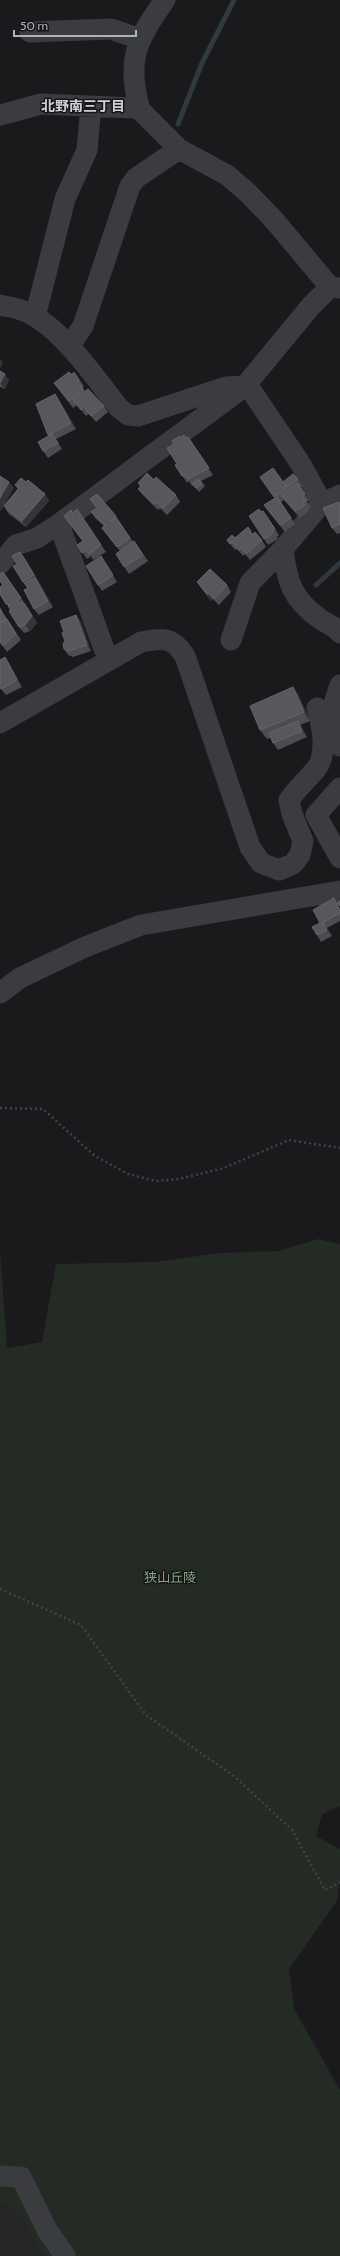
<svg xmlns="http://www.w3.org/2000/svg" width="340" height="2256" viewBox="0 0 340 2256" font-family="Cabin,'Noto Sans JP',sans-serif">
  <rect width="100%" height="100%" fill="#1a1a1c"/>
  <!-- built -->
  <path fill="#262628" d="M15,2183L58,2256H0V2193Z"/>
  <!-- green -->
  <path fill="#242b24" d="M318,1239L340,1244V1806L322,1814L316,1836L340,1849V1878L337,1901L289,1969L294,2009L340,2090V2256H43L19,2211L0,2202V1250L7,1348L42,1342L56,1264L154,1262L221,1253L279,1251Z"/>
  <g fill="none" stroke-linecap="round" stroke-linejoin="round">
    <!-- stream -->
    <path stroke="#30393f" stroke-width="5" d="M178,124L202,63L234,0
      M316,585L340,563"/>
    <!-- path -->
    <path stroke="#414347" stroke-width="2.5" stroke-dasharray="2 3" stroke-linecap="butt" d="M0,1108L43,1109L95,1156L128,1174L156,1181L179,1179L224,1168L289,1140L340,1148
      M0,1589L81,1625L146,1715L234,1776L292,1830L325,1890L340,1882"/>
    <!-- minor -->
    <path stroke="#3b3c40" stroke-width="21" d="M30,32L111,29L140,39
      M140,110C126,61 136,40 165,0
      M0,115L41,104L134,108L140,110L179,149L227,175L248,193L274,220L330,287L340,288
      M0,305C7,307 15,307 21,310C58,322 96,379 119,408L128,415L138,416L226,387L245,386L253,393L300,463L322,503
      M35,317L65,199L87,150L91,106
      M70,345L83,326L130,186L136,178L179,149
      M340,495L322,503L283,549C287,582 292,599 320,619C327,624 335,626 340,633
      M59,524L104,649
      M0,564L16,545L37,538L59,524L245,386L311,306L330,287
      M231,640L250,583L283,549
      M340,685L330,716L340,746
      M0,723L141,642C163,638 172,636 185,656L250,847L261,863L279,870L293,864L300,855L303,841L292,814L289,800C297,788 307,780 316,769C328,755 322,724 317,708
      M340,788L316,815L340,858
      M0,993L20,978L85,947L141,925L340,891
      M0,2176L21,2177L47,2230L65,2256"/>
  </g>
  <!-- wall -->
  <path fill="#4b4d50" d="M0,371L9,380L5,389L0,387Z
    M74,372L84,386L82,388L84,392L104,406L108,412L96,422L89,414L86,416L77,405L73,408L54,383L72,375Z
    M55,394L59,400L76,429L56,439L62,449L48,458L43,451L49,436L48,435Z
    M188,437L213,475L201,481L205,486L199,492L193,485L192,486L189,481L187,483L175,465L177,464L174,444L181,438H186Z
    M260,477L283,482L298,479L302,486L300,488L309,500L307,502L311,507L308,509L309,511L300,518L284,500L281,502L295,524L285,532L264,505L275,498Z
    M154,480L176,495L180,502L167,515L160,508L158,510L143,495L138,489L140,486L138,483Z
    M26,482L45,494L49,501L26,527L8,513L4,506L18,489L15,485Z
    M90,499L116,516L133,542L134,541L148,561L129,574L116,554L120,551L102,528L104,526L96,519L91,512L96,508Z
    M340,503V533L337,534L332,528Z
    M77,509L106,552L93,560L91,556L87,559L77,545L83,542L72,513Z
    M263,511L279,535L277,537L278,539L268,545L249,516Z
    M248,527L253,534L262,540L266,547L250,560L245,554L243,556L237,549L235,550L227,540L235,538Z
    M20,552L25,558L53,607L39,615L34,609L27,588L23,582L17,564Z
    M101,556L117,582L102,591L98,585Z
    M3,572L28,608L37,623L30,631L24,633L19,627L11,610L0,594L3,585Z
    M197,582L227,585L231,592L219,605L213,599L211,601Z
    M0,607L2,610H1L21,640L7,652L0,642Z
    M76,615L81,622L91,651L73,657L68,655L64,649L65,641L64,632Z
    M5,657L9,663L22,687L6,695L1,689Z
    M293,687L299,696L310,721L300,725L307,737L278,750L273,743L271,738L267,739L260,730Z
    M338,905L340,909V921L327,928L332,936L321,942L317,935L320,923Z"/>
  <!-- shaded-wall -->
  <path fill="#333436" d="M0,359L3,363L0,368Z
    M5,374L9,380L5,389L0,383Z
    M55,394L59,400L76,429L71,423Z
    M9,482L14,488L1,511L0,510V498Z
    M45,494L49,501L26,527L22,521Z
    M20,552L25,558L38,582L34,575Z
    M35,578L39,584L53,607L48,601Z
    M208,593L213,599L211,601L207,594Z
    M23,602L37,623L30,631L25,625Z
    M76,615L81,622L91,651L87,645Z
    M5,657L9,663L22,687L17,680Z
    M293,687L299,696L310,721L304,712Z
    M298,721L302,727L307,737L302,731Z
    M334,898L338,905L340,909V911Z
    M323,922L327,928L332,936L327,930Z"/>
  <!-- building -->
  <path fill="#56585b" stroke="#64666a" d="M0,371L5,374L0,383Z
    M69,372L72,375L74,372L79,380L77,381L84,390L69,401L54,383Z
    M88,389L104,406L91,416L84,407L81,410L73,400Z
    M55,394L71,423L48,435L36,404Z
    M52,434L58,443L43,451L38,442Z
    M184,435L186,438L188,437L209,468L188,479L185,475L182,476L175,465L177,464L167,448L174,444L172,441L180,436L181,438Z
    M273,468L283,482L293,474L298,479L288,487L284,484L287,488L274,497L260,477Z
    M147,473L154,480L156,477L176,495L163,508L156,502L154,504L138,489L141,486L138,483Z
    M0,476L9,482L0,498Z
    M21,478L26,482L28,480L45,494L22,521L4,506L19,488L15,485Z
    M198,479L202,483L196,488L192,484Z
    M297,483L305,494L302,496L306,501L303,503L305,505L295,511L281,495Z
    M97,494L116,516L110,521L116,518L130,538L117,547L102,528L105,525L91,512L97,508L90,499Z
    M277,497L291,518L280,525L264,505Z
    M339,502L340,504V524L332,528L323,508Z
    M77,509L101,545L89,554L86,550L82,553L77,545L83,541L64,516L71,510L72,513Z
    M259,509L261,512L263,511L275,529L272,531L273,533L264,539L249,516Z
    M248,527L251,531L250,532L252,535L255,532L262,540L246,554L241,548L239,550L232,542L230,544L227,540L232,535L235,538Z
    M134,541L143,555L124,567L116,554Z
    M20,552L34,575L23,582L13,566L17,564L12,556Z
    M101,556L113,575L98,585L86,566Z
    M210,569L227,585L214,599L208,593L207,594L197,582Z
    M3,572L21,598L17,600L20,604L23,602L32,616L25,625L19,627L9,611L11,610L8,606L10,605L6,604L0,594V592L1,591L0,590V587L3,585L0,581V574Z
    M35,578L48,601L34,609L24,590L28,588L25,583Z
    M0,609L6,619L0,623Z
    M76,615L87,645L68,651L64,649L63,644L65,641L62,633L64,632L60,621Z
    M7,619L16,634L3,646L0,642V624Z
    M5,657L17,680L1,689L0,687V660Z
    M293,687L304,712L260,730L250,706Z
    M298,721L302,731L273,743L269,733Z
    M334,898L340,911V913L323,922L327,930L317,935L312,927L320,923L313,910Z
    M340,901V906L337,903Z"/>
  <g text-anchor="middle" dominant-baseline="central" stroke-width="3" stroke-linejoin="round" paint-order="stroke">
    <!-- park labels -->
    <g font-size="13" fill="#86a386" stroke="#151517">
      <text x="170" y="1577">狭山丘陵</text>
    </g>
    <!-- neighbourhood labels -->
    <g font-size="14" font-weight="bold" fill="#ced1d6" stroke="#151517">
      <text x="83" y="106">北野南三丁目</text>
    </g>
  </g>
  <!-- scale -->
  <path d="M14 30v6h122v-6" fill="none" stroke="#adb2ba" stroke-width="2"/>
  <text x="20" y="30" font-size="12" fill="#adb2ba" stroke="#151517" stroke-width="3" paint-order="stroke">50 m</text>
</svg>
